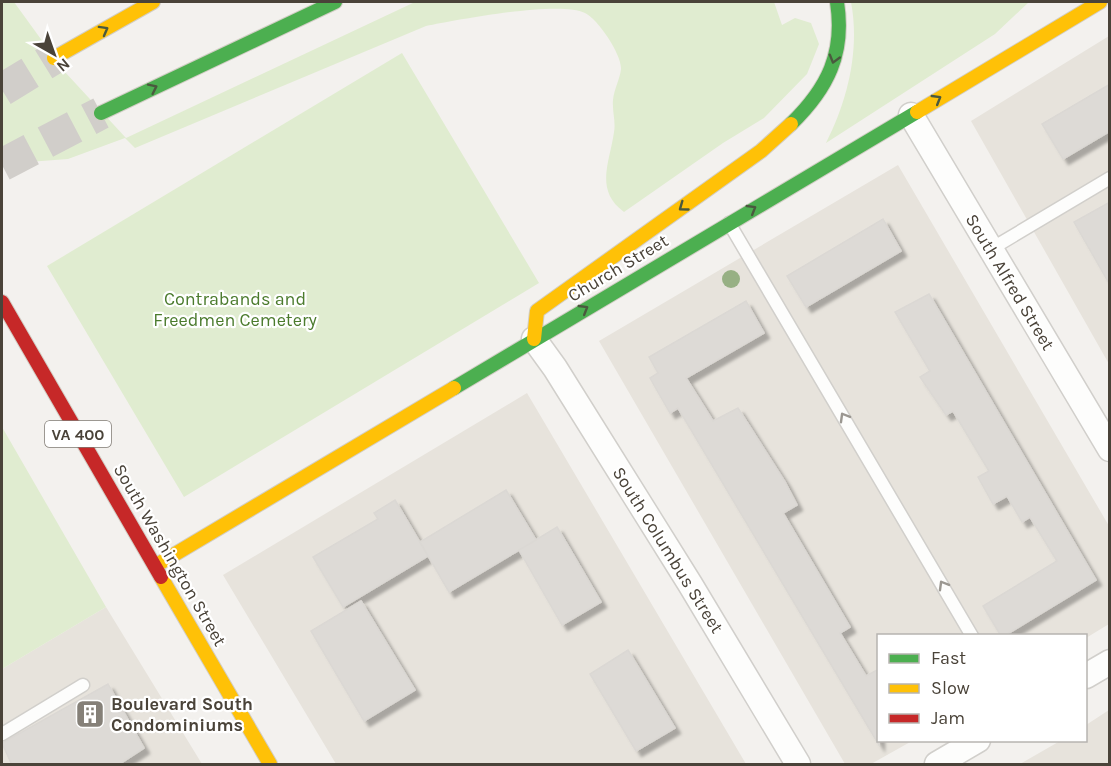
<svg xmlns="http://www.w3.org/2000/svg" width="1111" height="766" viewBox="0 0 1111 766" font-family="Karla,sans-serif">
  <defs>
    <filter id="shadow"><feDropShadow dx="5.5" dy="5.5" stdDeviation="1.5" flood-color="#0004"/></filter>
  </defs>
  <rect width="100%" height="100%" fill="#f3f1ee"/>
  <!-- residential -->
  <path fill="#e7e3dc" d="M1109,36V364L971,121Z
    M898,165L1109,526V624L1086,638V636H878V740L912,741L871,764H845L599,341Z
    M527,393L746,764H336L223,575Z
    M106,607L202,764H2V669Z
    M1109,710V764H1020L1060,741L1086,740V725Z"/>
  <!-- green -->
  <path fill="#e0ecd0" d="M2,2H14L64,71L126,138L415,2H774L782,25L795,18L811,23L819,44L807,74L764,118L723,143L624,212C594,190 610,162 614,132C616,122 612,111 613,100C614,89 620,79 621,69C622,55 598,19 585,13C559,0 457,20 426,26L135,148L125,138L68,159L2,164Z
    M851,2H1029L995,34L826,143C848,100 860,49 851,2Z
    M402,53L539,283L184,497L47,266Z
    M2,427L106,607L2,669Z"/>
  <!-- building -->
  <path fill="#dddad6" stroke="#dbd8d4" stroke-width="1.5" filter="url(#shadow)" d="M1110,84V131L1063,159L1042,124Z
    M1110,202V285L1074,222Z
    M883,219L901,251L806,307L787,276Z
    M929,294L1096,580L1004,636H1001L983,606L1057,561L1030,517L1022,522L1007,496L993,504L978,477L989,471L953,411L946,415L920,377L930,371L895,312Z
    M746,301L764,333L686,378L713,421L738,408L785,482L797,505L783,513L850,627L840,633L866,676L879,669V745L678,408L670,413L650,378L658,373L649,357Z
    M506,490L536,540L449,592L420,542Z
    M395,500L428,556L343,607L313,557L378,519L374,513Z
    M557,527L601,602L562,625L519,550Z
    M361,601L415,690L364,721L311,631Z
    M628,650L675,728L636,751L590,674Z
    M108,684L144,748L118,765H12L2,743Z"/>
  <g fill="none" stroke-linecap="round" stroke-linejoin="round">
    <!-- highway-tunnel -->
    <path stroke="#d1ceca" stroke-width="33" stroke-dasharray="33 16" stroke-linecap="butt" d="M2,2H3
      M2,90L54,58
      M2,165L101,113"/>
    <!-- lane casing -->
    <g stroke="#d1cfcb" stroke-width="15">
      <path id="lane" d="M729,223L972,636
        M991,249L1110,178
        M2,734L83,685"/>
    </g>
    <!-- street casing -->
    <g stroke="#d1cfcb" stroke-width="27">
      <path id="street" d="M911,115L1110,449
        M534,339L555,368L690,584L798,764
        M1086,676L1110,662
        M937,764L978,740"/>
    </g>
    <!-- fast casing -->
    <g stroke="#d2cec5" stroke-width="16">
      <path id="fast" d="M101,113L335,2
        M791,124C828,88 845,53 837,2
        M454,388L917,112"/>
    </g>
    <!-- slow casing -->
    <g stroke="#d2cec5" stroke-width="16">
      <path id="slow" d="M54,58L153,2
        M917,112L1100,2
        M534,339L537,311L761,151L791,124
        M155,566L454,388
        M161,577L270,764"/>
    </g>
    <!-- jam casing -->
    <g stroke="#d2cec5" stroke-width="16">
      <path id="jam" d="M2,302L161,577"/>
    </g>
    <!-- lane -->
    <use href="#lane" stroke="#fdfdfc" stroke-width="12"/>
    <!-- street -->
    <use href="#street" stroke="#fdfdfc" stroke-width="24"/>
    <!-- fast -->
    <use href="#fast" stroke="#4caf50" stroke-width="14"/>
    <!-- slow -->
    <use href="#slow" stroke="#ffc107" stroke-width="14"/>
    <!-- jam -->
    <use href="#jam" stroke="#c62828" stroke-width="14"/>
  </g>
  <!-- trees -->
  <circle fill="#97b084" cx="731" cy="279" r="9"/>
  <!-- one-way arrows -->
  <defs><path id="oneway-chevron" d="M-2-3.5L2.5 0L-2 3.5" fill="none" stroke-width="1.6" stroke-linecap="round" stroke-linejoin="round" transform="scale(1.5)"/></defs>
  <g stroke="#4a593e">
    <use href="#oneway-chevron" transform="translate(104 30) rotate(-29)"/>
    <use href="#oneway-chevron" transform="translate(834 59) rotate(106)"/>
    <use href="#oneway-chevron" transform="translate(153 88) rotate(-26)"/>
    <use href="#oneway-chevron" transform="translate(937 99) rotate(-31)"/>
    <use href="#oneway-chevron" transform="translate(683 207) rotate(144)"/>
    <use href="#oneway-chevron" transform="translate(752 209) rotate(-31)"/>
    <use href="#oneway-chevron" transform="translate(584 309) rotate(-31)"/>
  </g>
  <g stroke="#9b9791">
    <use href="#oneway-chevron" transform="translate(844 417) rotate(-120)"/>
    <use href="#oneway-chevron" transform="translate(943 585) rotate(-120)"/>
  </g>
  <!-- icons -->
  <defs>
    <g id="building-square" transform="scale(1.5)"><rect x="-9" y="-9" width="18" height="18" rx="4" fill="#858078" stroke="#fff"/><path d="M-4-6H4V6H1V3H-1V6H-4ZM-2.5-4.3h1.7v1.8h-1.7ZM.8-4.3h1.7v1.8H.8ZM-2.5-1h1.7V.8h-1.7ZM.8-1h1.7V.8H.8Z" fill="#fff"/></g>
  </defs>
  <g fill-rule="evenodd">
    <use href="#building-square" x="90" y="714"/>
  </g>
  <g text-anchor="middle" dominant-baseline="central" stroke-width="4.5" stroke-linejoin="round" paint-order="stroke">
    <!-- shield labels -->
    <rect fill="#fff" stroke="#807b74" stroke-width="1.5" x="45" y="421" width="66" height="26" rx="4.5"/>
    <g font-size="16" font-weight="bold" fill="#4a4339">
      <text x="78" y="434">VA 400</text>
    </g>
    <!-- street labels -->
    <g font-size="18" fill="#4a4339" stroke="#fff">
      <text transform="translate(618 268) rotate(-31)">Church Street</text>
      <text transform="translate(1010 282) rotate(59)">South Alfred Street</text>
      <text transform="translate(668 550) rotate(58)">South Columbus Street</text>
      <text transform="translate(170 555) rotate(60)">South Washington Street</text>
    </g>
    <!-- park labels -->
    <g font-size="18" fill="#4b7b2d" stroke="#fff">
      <text x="235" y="299">Contrabands and<tspan x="235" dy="21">Freedmen Cemetery</tspan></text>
    </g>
    <!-- poi labels -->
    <g font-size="18" font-weight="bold" fill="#4a4339" stroke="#fff" text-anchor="start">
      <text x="111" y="704">Boulevard South<tspan x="111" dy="21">Condominiums</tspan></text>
    </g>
  </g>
  <!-- border -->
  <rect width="1111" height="766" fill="none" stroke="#4a4339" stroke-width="6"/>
  <!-- legend -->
  <rect x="877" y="634" width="210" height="108" fill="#ffffff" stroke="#b7b4b0" stroke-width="1.5"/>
  <rect x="889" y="654" width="30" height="9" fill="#4caf50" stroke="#b7b4b0" stroke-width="1.5"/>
  <text x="931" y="664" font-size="18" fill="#4a4339">Fast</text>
  <rect x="889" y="684" width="30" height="9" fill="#ffc107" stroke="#b7b4b0" stroke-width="1.5"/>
  <text x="931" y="694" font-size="18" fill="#4a4339">Slow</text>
  <rect x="889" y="714" width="30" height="9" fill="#c62828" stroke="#b7b4b0" stroke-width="1.5"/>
  <text x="931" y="724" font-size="18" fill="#4a4339">Jam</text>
  <!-- north arrow -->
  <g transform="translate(54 54) rotate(140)" stroke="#ffffff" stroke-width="4.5" paint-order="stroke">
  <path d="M0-4.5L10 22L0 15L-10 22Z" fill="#4a4339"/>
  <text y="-9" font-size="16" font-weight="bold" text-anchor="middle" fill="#4a4339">N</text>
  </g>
</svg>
